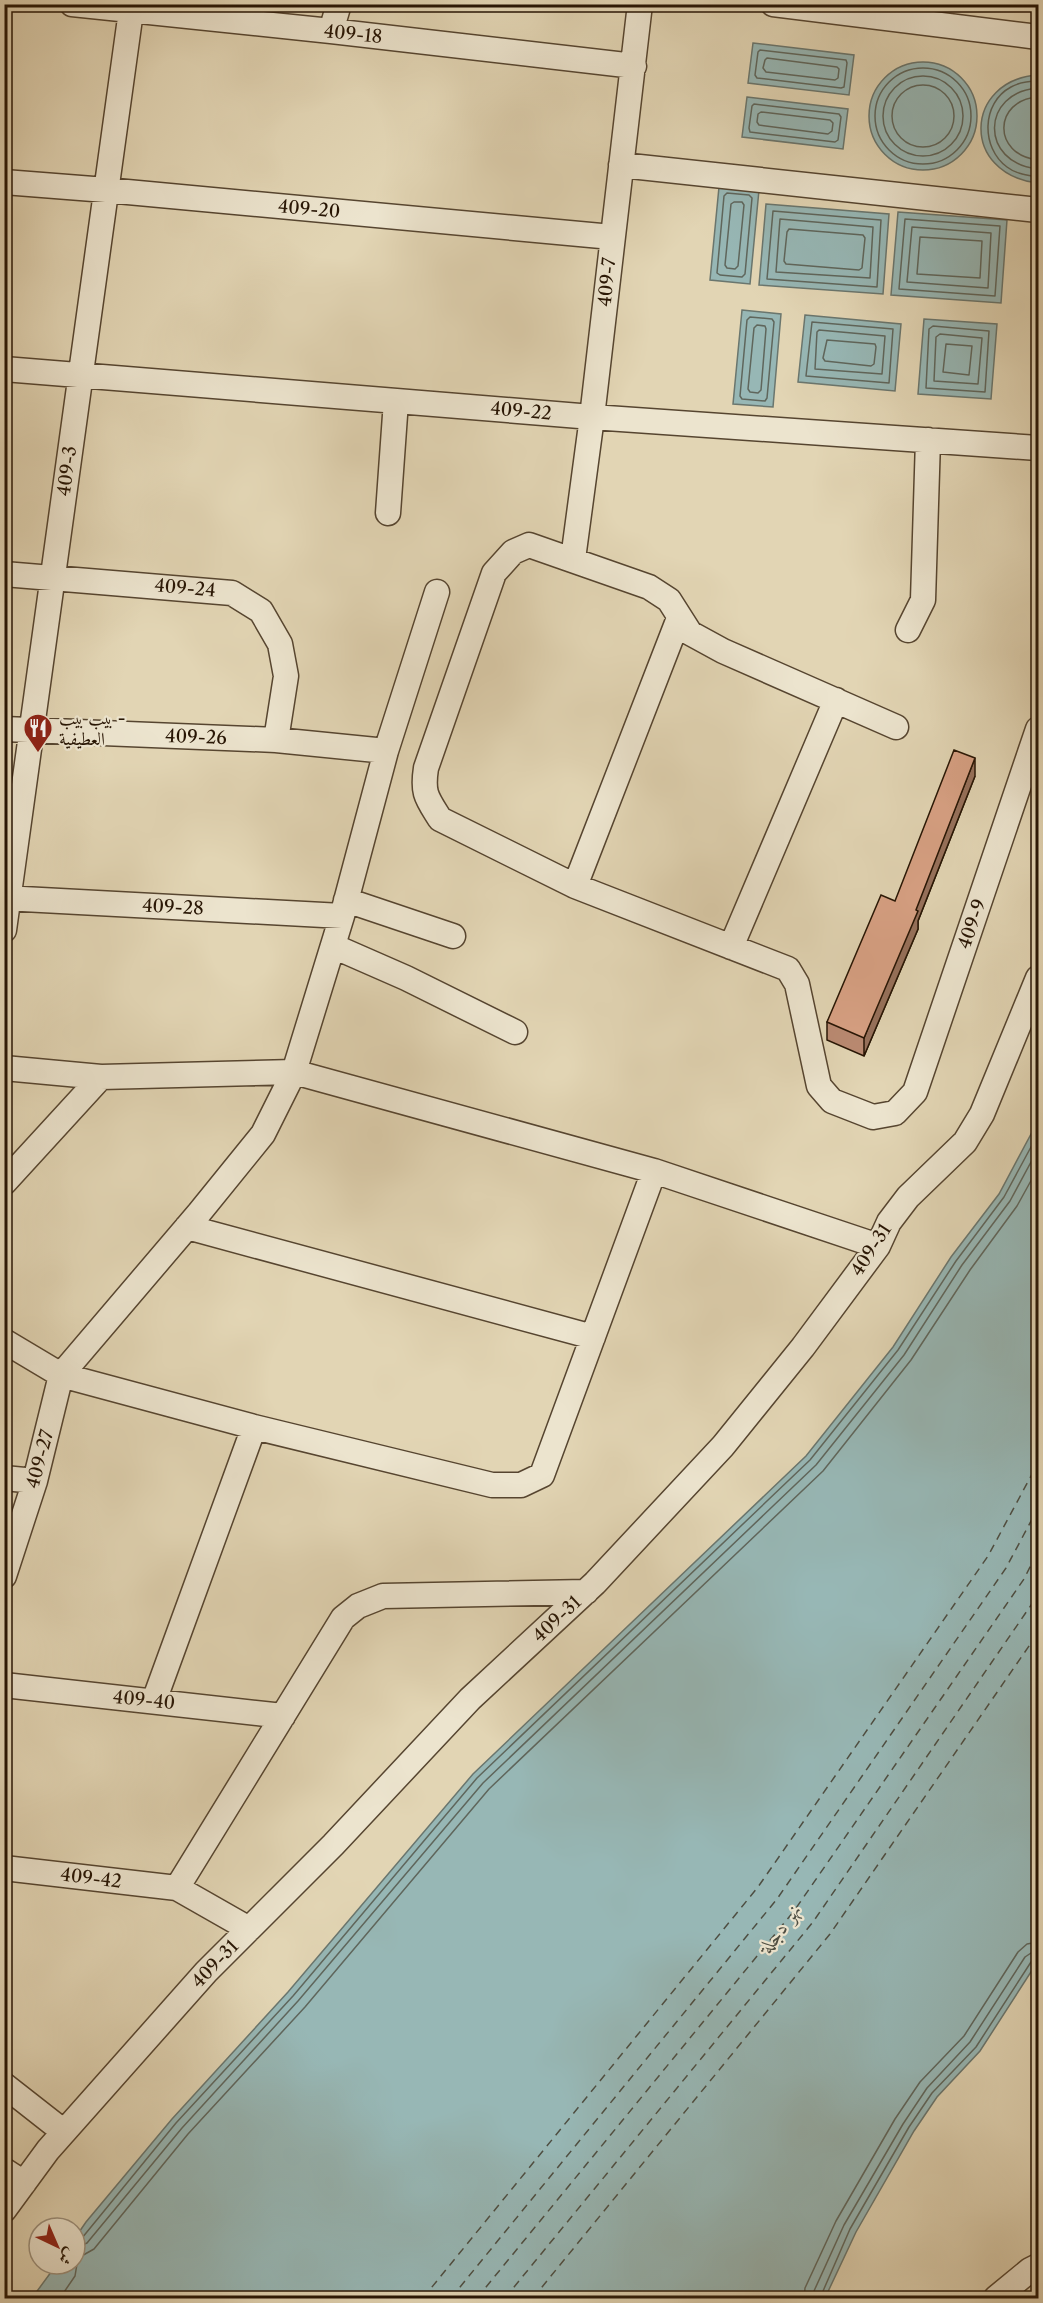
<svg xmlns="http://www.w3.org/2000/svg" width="1043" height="2303" viewBox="0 0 1043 2303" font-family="'Libre Caslon Text',Amiri,serif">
  <rect width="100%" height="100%" fill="#e2d5b4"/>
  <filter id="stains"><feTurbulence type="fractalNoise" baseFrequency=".00333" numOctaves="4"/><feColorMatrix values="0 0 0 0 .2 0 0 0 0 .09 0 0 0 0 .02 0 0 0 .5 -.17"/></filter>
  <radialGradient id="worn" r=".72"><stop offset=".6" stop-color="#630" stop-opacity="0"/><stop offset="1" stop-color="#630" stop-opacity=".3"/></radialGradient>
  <!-- water -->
  <path fill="#97b7b5" stroke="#6a766e" stroke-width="1.5" d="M753,43L854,55L849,95L748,83Z
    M869 116a54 54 0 1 1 108 0a54 54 0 1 1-108 0Z
    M1038,75V183C960,174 964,80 1038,75Z
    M747,97L848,109L843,149L742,137Z
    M719,187L759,190L750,284L710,280Z
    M766,204L889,214L883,294L759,285Z
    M898,212L1007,220L1001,303L891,295Z
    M742,310L781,314L773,407L733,404Z
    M805,315L901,324L895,391L798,382Z
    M924,319L997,324L991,399L918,394Z
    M1038,1121V1961L980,2051L937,2097L914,2131L856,2232L825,2298H32L57,2264H75V2238L86,2222L172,2119L288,1992L473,1774L806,1456L893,1347L951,1257L999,1194Z"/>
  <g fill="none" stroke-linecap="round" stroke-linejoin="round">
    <!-- shore -->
    <path stroke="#5f665c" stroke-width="1.5" d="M760,50L846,60L847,63L844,87L841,88L757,78L755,75L758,52Z
      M767,58L837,67L839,69L838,78L835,80L766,72L763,68L765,60Z
      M875 116a48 48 0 1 1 96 0a48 48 0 1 1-96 0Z
      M883 116a40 40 0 1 1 80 0a40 40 0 1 1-80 0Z
      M1038,81C1028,81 1020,82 1011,87C981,103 981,148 1007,167C1016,174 1027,175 1038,177
      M892 116a31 31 0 1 1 62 0a31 31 0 1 1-62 0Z
      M1038,88C981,92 979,163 1038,169
      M1038,97C993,100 992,155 1038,160
      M754,104L839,114L841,117L838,140L835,142L750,132L749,128L752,106Z
      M761,112L830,120L833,123L832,131L828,134L759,125L757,122L758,114Z
      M727,193L749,195L752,198L745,274L742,277L720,275L717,273L724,196Z
      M734,202H742L744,205L738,266L735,269L727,268L725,265L731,204Z
      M773,211L881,220L877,287L767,279Z
      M780,219L873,227L870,278L776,272Z
      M905,219L1000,226L995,296L899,289Z
      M912,227L991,233L988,288L907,282Z
      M789,229L863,235L865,238L862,268L859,270L786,264L784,261L787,232Z
      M920,237L982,241L980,278L917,274Z
      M750,317L772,319L774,322L767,398L765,401L742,399L740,396L747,320Z
      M812,322L893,329L889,383L806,376Z
      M757,325L765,326L766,329L761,390L758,393L750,392L748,389L754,328Z
      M933,326L989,331L985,392L926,388L929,329Z
      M819,330L885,336L882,374L815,369L817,332Z
      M940,334L982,338L978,384L934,381L936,337Z
      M827,340L875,344L876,347L874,364L871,366L825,361L823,358Z
      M946,344L972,346L969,375L943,372Z
      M75,2240L82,2238L176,2123L293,1996L477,1778L810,1460L898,1350L956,1261L1004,1197L1038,1134
      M75,2248L87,2243L182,2128L298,2001L483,1783L816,1465L904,1355L962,1265L1010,1201L1038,1149
      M60,2298L75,2276L78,2258L94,2249L188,2134L305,2007L489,1789L823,1471L911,1360L970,1270L1017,1206L1038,1168
      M804,2298L805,2288L836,2221L895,2119L920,2082L964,2036L1018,1952L1027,1944L1038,1942
      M813,2298L814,2291L844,2225L903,2124L927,2088L970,2042L1025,1957L1031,1953L1038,1951
      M820,2298L850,2229L909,2127L932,2093L976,2047L1031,1962L1038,1959"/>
    <!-- ferry -->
    <path stroke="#4e4e42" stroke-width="1.5" stroke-dasharray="8 6" stroke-linecap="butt" d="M423,2298L758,1887L988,1556L1038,1463
      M451,2298L777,1899L1006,1568L1038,1508
      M477,2298L794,1911L1024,1579L1038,1551
      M505,2298L813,1922L1038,1595
      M533,2298L830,1934L1038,1633"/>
    <!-- minor casing -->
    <g stroke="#564530" stroke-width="27">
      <path id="minor" d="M72,4L331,31L634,66
        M773,4L1038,37
        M331,31L339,4
        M621,165L1038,210
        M4,182L106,190L612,237
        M4,369L592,417L1038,448
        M388,513L396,401
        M573,559L592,417L640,4
        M4,574L232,593L261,611L280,644L286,676L276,740
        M908,630L923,600L928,440
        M896,727L723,651L690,633L669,600L649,587L529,545L513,552L494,573L426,768C422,794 427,798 440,819L575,886L788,969L797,984L819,1086L832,1101L873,1117L895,1113L915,1092L1038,729
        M4,729L276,740L386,751
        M575,886L679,618
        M4,898L342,916
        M346,900L453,936
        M4,930L131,11
        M333,946L406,978L515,1032
        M731,947L836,700
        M4,1068L101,1077L294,1072L654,1171L878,1246
        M4,1183L101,1077
        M187,1227L593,1337
        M4,1341L61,1375L254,1427L492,1485H521L542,1475L654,1171
        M4,1478L35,1481
        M4,1576L35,1481L61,1375L199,1213L263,1134L294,1072L342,916L386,751L437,592
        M4,1685L283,1716
        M154,1701L254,1427
        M4,1868L177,1888L249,1929
        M177,1888L343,1618L358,1606L383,1596L586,1592
        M4,2085L64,2132
        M4,2170L24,2183
        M4,2210L48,2150L206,1972L333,1845L470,1699L595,1583L723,1446L803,1347L878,1246L889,1222L908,1197L965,1142L982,1114L1038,978
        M996,2298L1030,2270L1038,2266"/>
    </g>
    <!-- minor -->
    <use href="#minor" stroke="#ece4ce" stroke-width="24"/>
  </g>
  <!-- wall -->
  <path fill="#ba8a72" stroke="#271504" stroke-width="1.5" d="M975,776L918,921V929L864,1056L827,1040V1022Z"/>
  <!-- shaded-wall -->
  <path fill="#97715c" stroke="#271504" stroke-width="1.5" d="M975,758V776L918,921V929L864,1056V1038Z"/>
  <!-- building -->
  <path fill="#d8a184" stroke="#271504" stroke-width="1.5" d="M954,750L975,758L916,910L918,911L864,1038L827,1022L881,895L895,901Z"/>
  <!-- icons -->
  <defs>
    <g id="restaurant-pin" transform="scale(1.5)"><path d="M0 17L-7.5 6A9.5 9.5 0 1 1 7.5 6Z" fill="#8f2418" stroke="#ece4ce"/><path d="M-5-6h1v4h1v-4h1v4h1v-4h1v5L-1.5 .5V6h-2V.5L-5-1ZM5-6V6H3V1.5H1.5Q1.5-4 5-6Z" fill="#fff"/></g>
  </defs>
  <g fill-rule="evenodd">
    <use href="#restaurant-pin" x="38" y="728"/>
  </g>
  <g text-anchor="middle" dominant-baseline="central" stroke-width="4.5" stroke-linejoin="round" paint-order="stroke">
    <!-- street labels -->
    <g font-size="18" fill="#271504" stroke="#ece4ce">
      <text transform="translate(353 34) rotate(6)">409-18</text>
      <text transform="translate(309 209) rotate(5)">409-20</text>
      <text transform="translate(607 282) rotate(-84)">409-7</text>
      <text transform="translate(521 411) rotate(5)">409-22</text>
      <text transform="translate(67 471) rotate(-82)">409-3</text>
      <text transform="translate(185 588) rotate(5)">409-24</text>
      <text transform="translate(196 737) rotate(2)">409-26</text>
      <text transform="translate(173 907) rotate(3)">409-28</text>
      <text transform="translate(972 924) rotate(-71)">409-9</text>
      <text transform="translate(871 1250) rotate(-57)">409-31</text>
      <text transform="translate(40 1459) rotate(-75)">409-27</text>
      <text transform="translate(557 1619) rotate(-43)">409-31</text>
      <text transform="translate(144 1700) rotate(6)">409-40</text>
      <text transform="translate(91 1878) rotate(7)">409-42</text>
      <text transform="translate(215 1964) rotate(-46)">409-31</text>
    </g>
    <!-- poi labels -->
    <g font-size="18" fill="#271504" stroke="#ece4ce" text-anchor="start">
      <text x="59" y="718">بيب بيب -<tspan x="59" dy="21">العطيفية</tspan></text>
    </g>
    <!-- water labels -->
    <g font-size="20" font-style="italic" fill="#4e4e42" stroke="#ece4ce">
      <text transform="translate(780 1928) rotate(-54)">نهر دجلة</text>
    </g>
  </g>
  <!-- margin -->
  <rect width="1043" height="2303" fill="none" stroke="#e2d5b4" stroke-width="24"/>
  <rect x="6" y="6" width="1031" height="2291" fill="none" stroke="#271504" stroke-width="3"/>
  <rect x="12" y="12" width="1019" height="2279" fill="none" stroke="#271504" stroke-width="1.5"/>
  <!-- north arrow -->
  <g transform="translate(57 2246) rotate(136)"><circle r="28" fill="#ece4ce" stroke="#9d917d" stroke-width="1.5"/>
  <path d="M0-4.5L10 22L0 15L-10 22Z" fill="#8f2418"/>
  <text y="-9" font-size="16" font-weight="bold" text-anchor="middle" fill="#271504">ش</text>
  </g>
  <rect width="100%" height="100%" filter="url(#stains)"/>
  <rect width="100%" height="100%" fill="url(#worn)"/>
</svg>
